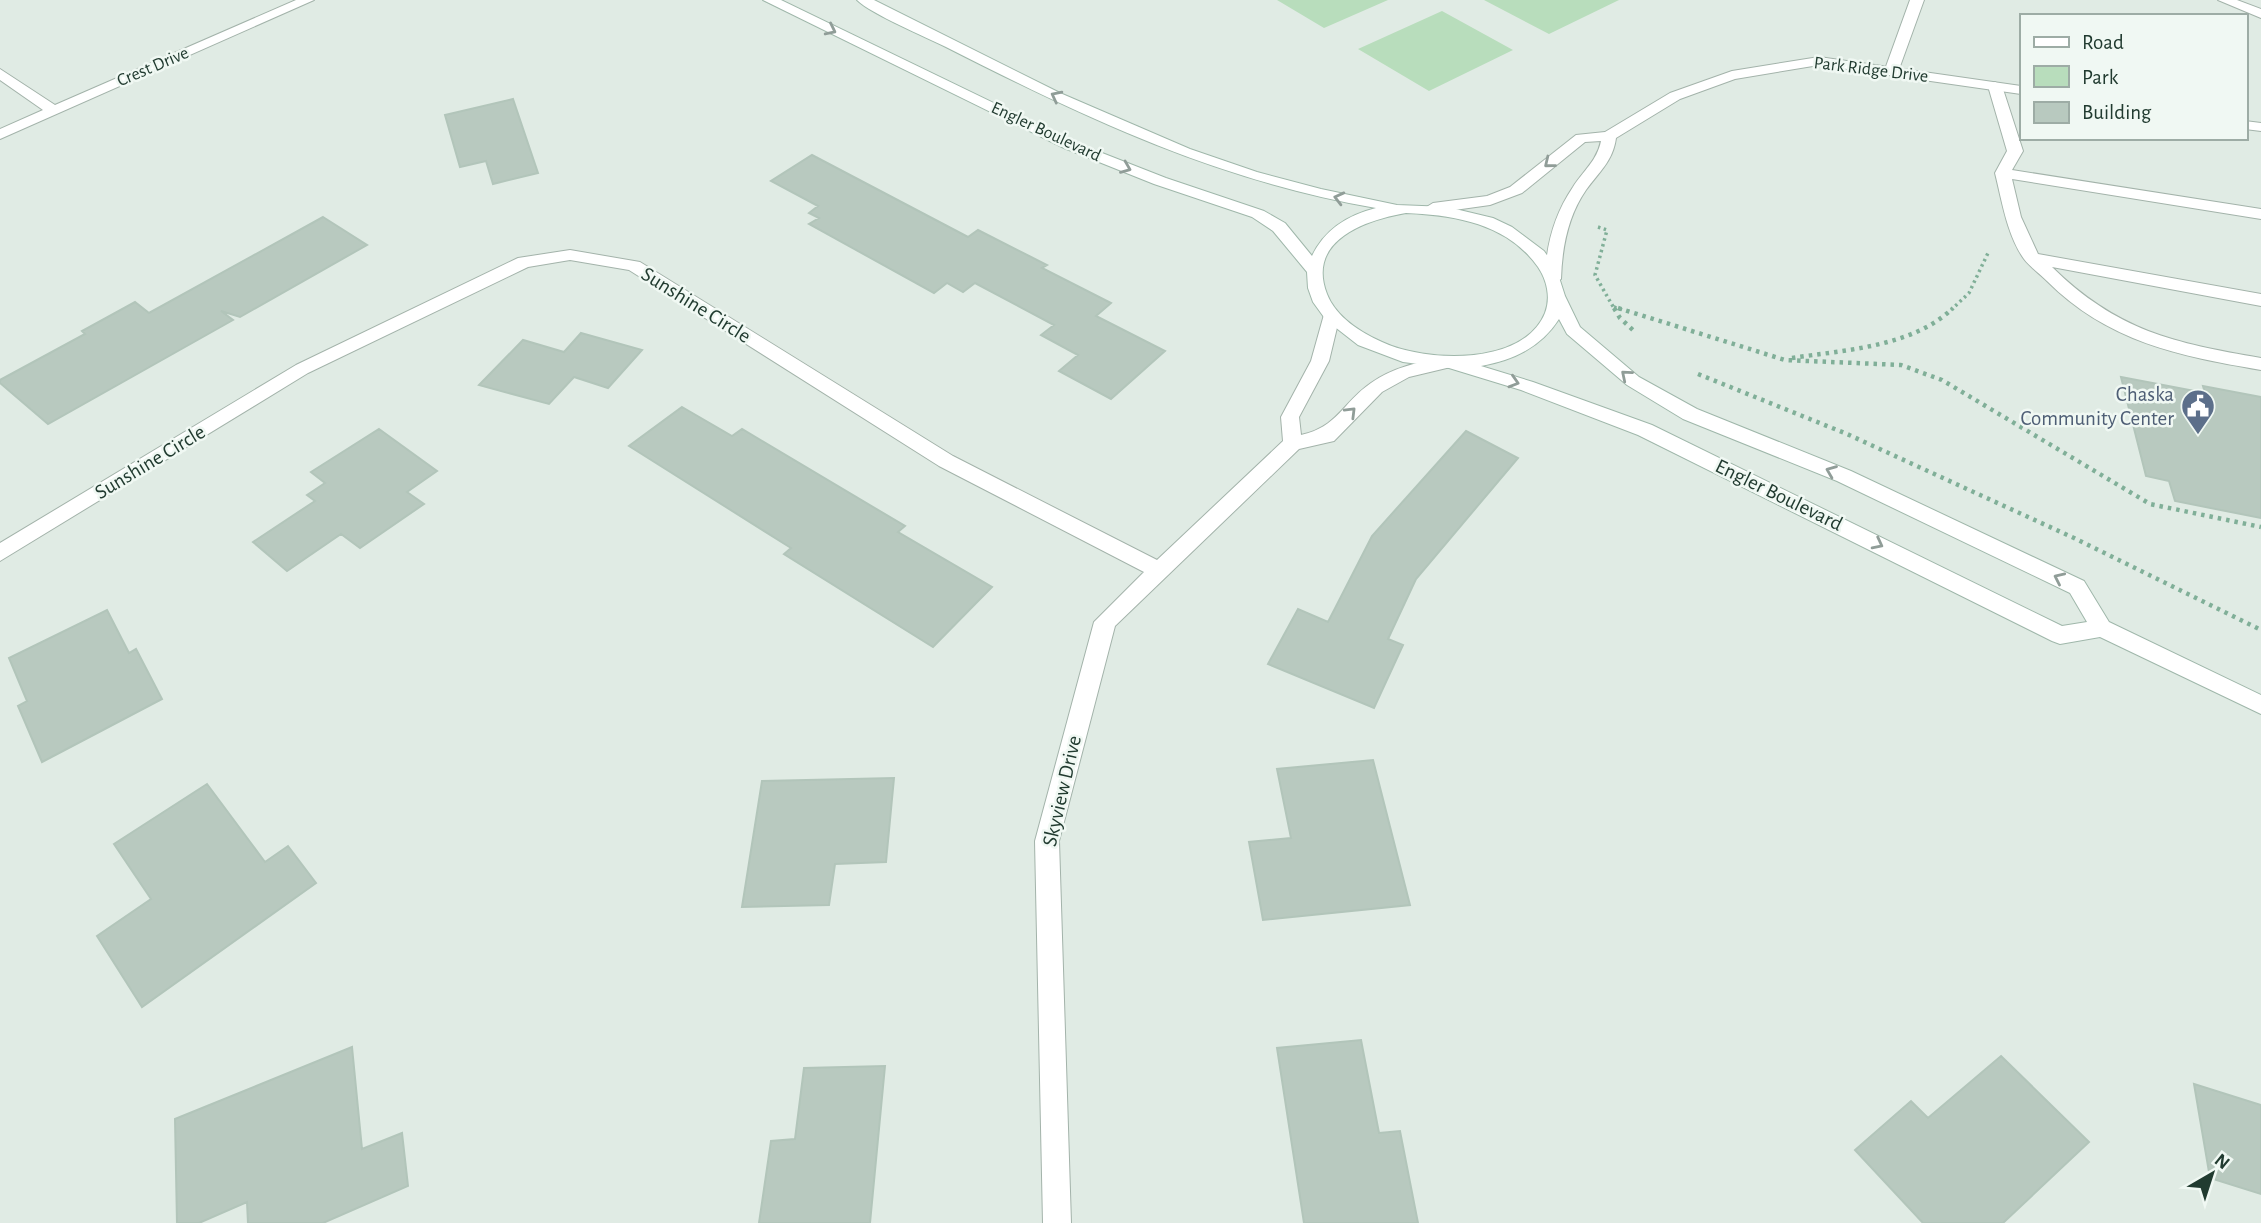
<svg xmlns="http://www.w3.org/2000/svg" width="2261" height="1223" viewBox="0 0 2261 1223" font-family="'Alegreya Sans',sans-serif">
  <rect width="100%" height="100%" fill="#e0ebe4"/>
  <!-- green -->
  <path fill="#b8ddbc" d="M1277,0H1388L1324,28Z
    M1484,0H1619L1549,34Z
    M1442,11L1513,50L1429,91L1358,49Z"/>
  <!-- building -->
  <path fill="#b8c9bf" stroke="#b2c5ba" stroke-width="2" d="M513,99L538,173L493,184L486,161L460,167L445,115Z
    M812,155L968,237L978,230L1047,265L1042,268L1111,303L1096,316L1165,351L1111,399L1059,371L1078,355L1041,335L1054,325L975,283L963,292L947,283L934,293L809,224L819,218L809,213L818,206L771,181Z
    M323,217L367,245L240,317L221,311L233,320L48,424L0,383V380L85,334L82,331L135,302L149,313Z
    M581,333L642,350L608,388L574,377L549,404L479,385L523,340L564,352Z
    M2121,377L2205,393L2203,386L2261,397V518L2175,501L2169,481L2146,476Z
    M682,407L732,436L742,429L905,526L898,532L992,587L933,647L784,554L791,548L629,446Z
    M379,429L437,471L407,492L424,504L360,548L341,534L287,571L253,542L315,501L307,495L325,483L311,472Z
    M1466,431L1518,458L1416,579L1388,639L1403,645L1374,708L1268,664L1298,609L1328,622L1372,536Z
    M107,610L129,653L136,649L162,699L42,762L18,706L27,701L9,658Z
    M1373,760L1410,905L1263,920L1249,842L1291,838L1277,769Z
    M894,778L886,862L835,864L829,905L742,907L762,781Z
    M207,784L265,862L288,846L316,883L142,1007L97,936L151,899L114,844Z
    M1361,1040L1379,1133L1400,1131L1418,1223H1304L1277,1048Z
    M352,1047L362,1149L402,1133L408,1186L323,1223H248L247,1202L199,1223H177L175,1119Z
    M2001,1056L2089,1142L2003,1223H1923L1855,1150L1911,1101L1928,1118Z
    M885,1066L870,1223H759L771,1141L795,1139L804,1068Z
    M2194,1084L2261,1105V1194L2210,1178Z"/>
  <g fill="none" stroke-linecap="round" stroke-linejoin="round">
    <!-- lane casing -->
    <g stroke="#a3b3aa" stroke-width="2">
      <path id="lane" d="M1910,0H1924L1898,72L1896,75H1886L1884,72Z
        M2218,0H2237L2261,9V18Z
        M1995,82L2002,86L2023,151L2012,170L2261,209V219L2012,179L2021,217L2038,254L2261,294V306L2052,267C2117,331 2174,343 2261,358V370C2179,356 2108,342 2047,281C2040,274 2030,267 2024,259C2007,235 2002,201 1995,173L2007,151L1988,86Z"/>
    </g>
    <!-- street casing -->
    <g stroke="#a3b3aa" stroke-width="2">
      <path id="street" d="M296,0H314L0,139V129L43,110L0,80V69L55,105Z
        M1819,57L2021,86V94L1819,65L1735,79L1680,99L1616,138C1613,161 1599,172 1586,190C1568,216 1562,247 1561,279L1553,284L1545,279C1546,245 1554,215 1573,187C1583,171 1597,161 1601,141L1585,142L1522,193L1490,205L1433,213L1425,208L1433,203L1487,196L1510,187L1576,135L1605,132L1670,93L1732,71Z
        M2245,121L2261,123V131L2245,129Z
        M570,250L640,262L953,456L1157,560L1283,441L1281,417L1311,361L1325,311L1331,309L1340,315L1329,361L1299,417L1301,435C1338,427 1343,402 1371,383C1395,366 1421,362 1449,356L1458,362L1455,366L1409,377L1382,392L1334,441L1299,449L1115,626L1059,841L1071,1223H1043L1035,841L1094,622L1144,572L939,466L629,270L570,260L528,267L308,373L0,561V543L296,365L518,258Z"/>
    </g>
    <!-- secondary casing -->
    <g stroke="#9fb7aa" stroke-width="2">
      <path id="secondary" d="M763,0H781L1074,142L1166,178L1264,211L1285,223L1312,256C1325,229 1348,215 1376,208C1219,181 1087,119 946,47C926,37 871,14 857,0H874L1060,93L1190,149L1257,172L1321,189L1397,205L1447,207L1493,218L1512,227L1544,251L1556,268L1565,296L1580,327L1639,377L1697,409L1851,471L2084,581L2109,622L2261,695V714L2100,637L2060,644L2052,641L1638,435L1521,390L1449,368L1403,362L1358,345L1326,320L1313,302L1308,288L1307,272L1273,231L1252,217L1154,184L1064,148ZM1406,213C1455,215 1508,224 1538,267C1547,280 1551,298 1545,313C1523,367 1424,362 1382,342C1360,332 1336,317 1327,294C1306,240 1366,220 1406,213ZM1559,319L1567,334L1627,385L1683,419L1837,481L2070,593L2087,622L2062,626L1652,425L1533,382L1481,366C1514,360 1541,347 1559,319Z"/>
    </g>
    <!-- path-far1 -->
    <path stroke="#80af98" stroke-width="3.5" stroke-dasharray="2.5 3.5" stroke-linecap="butt" d="M1598,227L1607,230L1595,275L1615,310
      M1614,307L1623,310
      M1951,310L1969,293L1988,253"/>
    <!-- path -->
    <path stroke="#80af98" stroke-width="4.5" stroke-dasharray="3.5 5" stroke-linecap="butt" d="M1614,308L1620,318L1634,331
      M1618,308L1785,360L1901,365L1942,380L2150,504L2261,527
      M1792,358C1844,350 1913,347 1953,308
      M1698,374L1847,434L2074,538L2261,630"/>
    <!-- lane -->
    <use href="#lane" fill="#fff" fill-rule="evenodd"/>
    <!-- street -->
    <use href="#street" fill="#fff" fill-rule="evenodd"/>
    <!-- secondary -->
    <use href="#secondary" fill="#fff" fill-rule="evenodd"/>
  </g>
  <!-- one-way arrows -->
  <defs><path id="oneway-chevron" d="M-2-3.5L2.5 0L-2 3.5" fill="none" stroke-width="1.6" stroke-linecap="round" stroke-linejoin="round" transform="scale(1.75)"/></defs>
  <g stroke="#909d98">
    <use href="#oneway-chevron" transform="translate(831 30) rotate(26)"/>
    <use href="#oneway-chevron" transform="translate(1056 96) rotate(-153)"/>
    <use href="#oneway-chevron" transform="translate(1549 163) rotate(141)"/>
    <use href="#oneway-chevron" transform="translate(1126 168) rotate(22)"/>
    <use href="#oneway-chevron" transform="translate(1339 198) rotate(-166)"/>
    <use href="#oneway-chevron" transform="translate(1626 375) rotate(-140)"/>
    <use href="#oneway-chevron" transform="translate(1514 382) rotate(17)"/>
    <use href="#oneway-chevron" transform="translate(1351 412) rotate(-45)"/>
    <use href="#oneway-chevron" transform="translate(1831 471) rotate(-158)"/>
    <use href="#oneway-chevron" transform="translate(1878 544) rotate(27)"/>
    <use href="#oneway-chevron" transform="translate(2059 578) rotate(-155)"/>
  </g>
  <!-- icons -->
  <defs>
    <g id="civic-pin" transform="scale(1.75)"><path d="M0 17L-7.5 6A9.5 9.5 0 1 1 7.5 6Z" fill="#5c6f8a" stroke="#f0f8f3"/><path d="M-.6-6.5H3V-4.5H.6V-3L4-1V1h2V6H-6V1h2V-1L-.6-3ZM-1.2 2.5V6h2.4V2.5Z" fill="#fff"/></g>
  </defs>
  <g fill-rule="evenodd">
    <use href="#civic-pin" x="2198" y="406"/>
  </g>
  <g text-anchor="middle" dominant-baseline="central" stroke-width="5" stroke-linejoin="round" paint-order="stroke">
    <!-- far-street labels -->
    <g font-size="18" fill="#213b30" stroke="#f0f8f3">
      <text transform="translate(153 67) rotate(-23)">Crest Drive</text>
      <text transform="translate(1871 70) rotate(7)">Park Ridge Drive</text>
      <text transform="translate(1046 132) rotate(25)">Engler Boulevard</text>
    </g>
    <!-- street labels -->
    <g font-size="21" fill="#213b30" stroke="#f0f8f3">
      <text transform="translate(696 305) rotate(32)">Sunshine Circle</text>
      <text transform="translate(150 462) rotate(-31)">Sunshine Circle</text>
      <text transform="translate(1779 495) rotate(26)">Engler Boulevard</text>
      <text transform="translate(1062 791) rotate(-77)">Skyview Drive</text>
    </g>
    <!-- service labels -->
    <g font-size="21" fill="#4e5e75" stroke="#f0f8f3" text-anchor="end">
      <text x="2174" y="394">Chaska<tspan x="2174" dy="24">Community Center</tspan></text>
    </g>
  </g>
  <!-- legend -->
  <rect x="2020" y="14" width="228" height="126" fill="#f0f8f3" stroke="#9daca5" stroke-width="2"/>
  <rect x="2034" y="37" width="35" height="10" fill="#ffffff" stroke="#9daca5" stroke-width="2"/>
  <text x="2082" y="49" font-size="21" fill="#213b30">Road</text>
  <rect x="2034" y="66" width="35" height="21" fill="#b8ddbc" stroke="#9daca5" stroke-width="2"/>
  <text x="2082" y="84" font-size="21" fill="#213b30">Park</text>
  <rect x="2034" y="102" width="35" height="21" fill="#b8c9bf" stroke="#9daca5" stroke-width="2"/>
  <text x="2082" y="119" font-size="21" fill="#213b30">Building</text>
  <!-- north arrow -->
  <g transform="translate(2212 1174) rotate(39)" stroke="#f0f8f3" stroke-width="5" paint-order="stroke">
  <path d="M0-5L12 26L0 18L-12 26Z" fill="#213b30"/>
  <text y="-10" font-size="19" font-weight="bold" text-anchor="middle" fill="#213b30">N</text>
  </g>
</svg>
